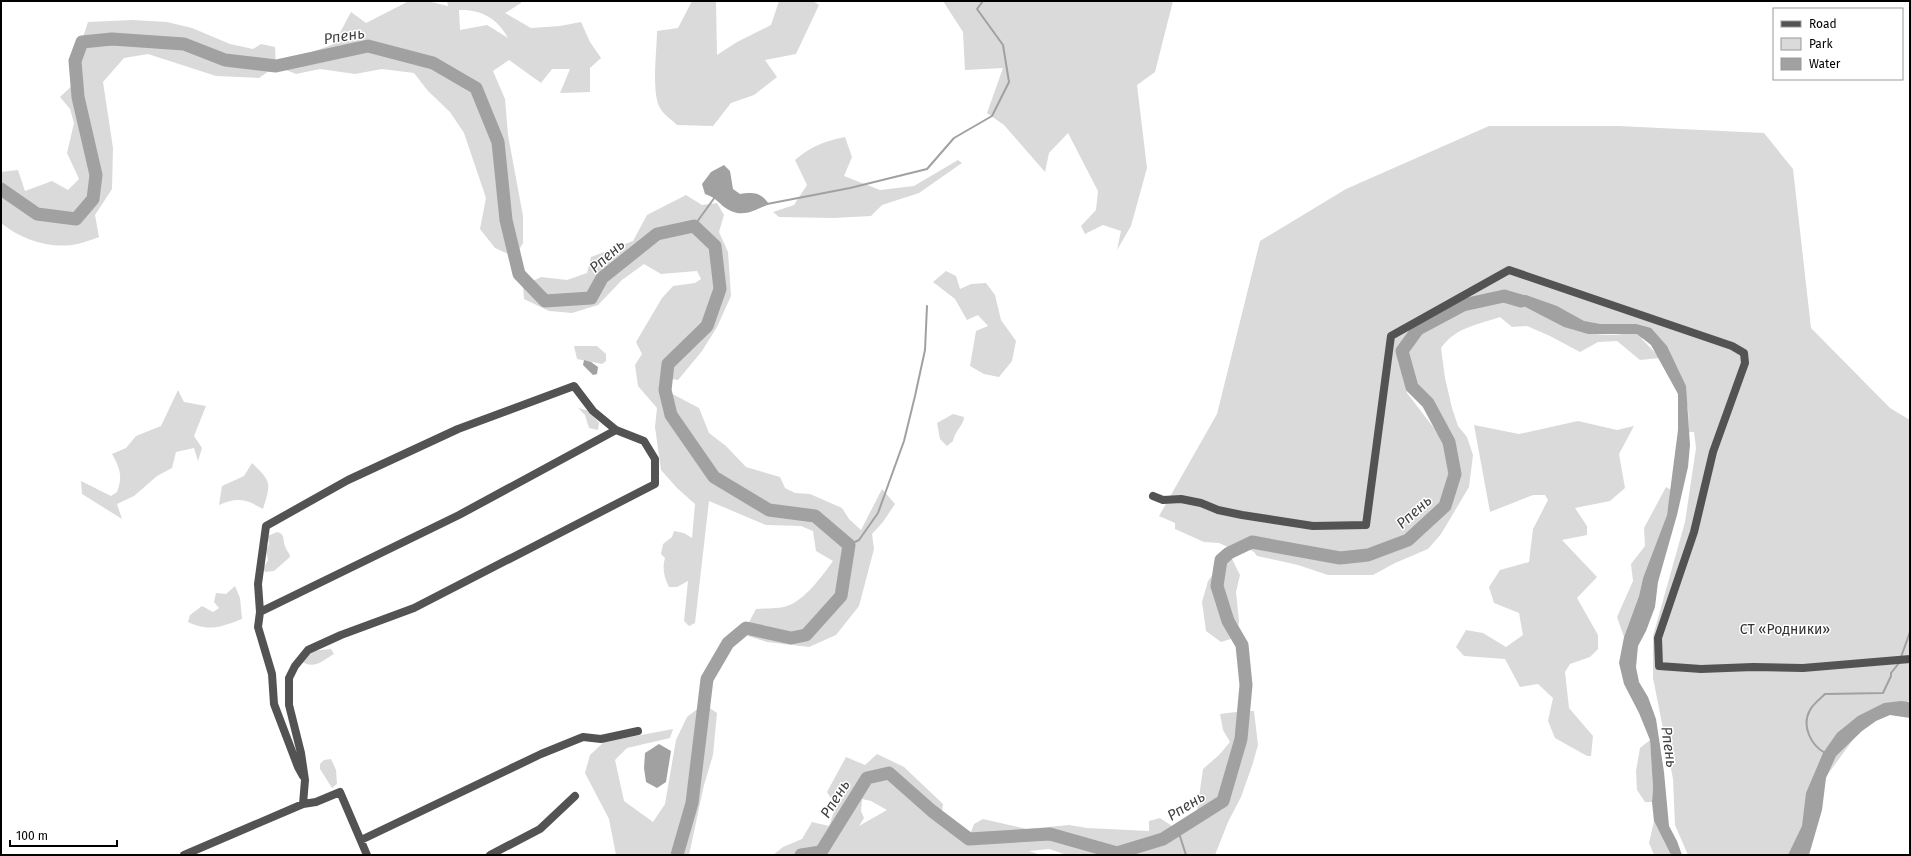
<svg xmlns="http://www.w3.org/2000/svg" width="1911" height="856" viewBox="0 0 1911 856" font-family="'Fira Sans',sans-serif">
  <rect width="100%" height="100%" fill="#fff"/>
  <!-- green -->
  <path fill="#dadada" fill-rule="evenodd" d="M409,1H427L448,6L447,1H522L521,3L505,13L531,28L560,26L581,22L590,42L601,58L590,68V92L560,93L570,69H552L541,83L509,60L493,71L505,99L508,135L523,216V243L515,257L495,248L480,229L486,198L464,133L450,112L428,91L414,73L382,69L355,74L320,69L296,74L276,66L259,78L216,76L148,54L124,58L103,82L113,148L112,189L95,215L99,237C90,240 81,244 72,245C46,248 21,239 1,223V172L18,170L25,191L52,181L68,190L79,179L67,153L74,123L70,109L60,97L77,81L75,61L88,22L132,20L167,22L192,28L230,44L253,49L261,44L275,47L276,65L334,44L351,12L366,23ZM459,10C481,9 498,19 508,38L487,25L460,30Z
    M692,1H716L717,55L737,42L771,25L779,1H813L819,5L796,54L765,60L777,77L754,95L731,103L713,126L677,125C672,120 663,114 660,108C651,92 657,51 657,31L678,28Z
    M943,1H1173L1155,72L1137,85L1147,168L1131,226L1117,250L1121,231L1103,225L1085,234L1081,226L1096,210L1098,191L1068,133L1049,153L1045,172L1004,125L987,113L1003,68L965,70L963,32Z
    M1489,126H1618L1764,133L1793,169L1811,328L1890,408L1910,420V700L1863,726L1825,778L1804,855H1688L1675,825L1673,779L1653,678V636L1685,522L1696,448L1694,432H1689L1688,408L1654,340L1641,338L1660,358L1640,360L1617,341L1598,342L1580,352L1550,336L1527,326L1512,327L1500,317C1477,325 1456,327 1441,348L1445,378L1452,408L1458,426L1467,437L1473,455L1469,487L1441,534L1428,549L1395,563L1373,575H1328L1298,565L1257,556L1254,552L1241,546L1232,549L1219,543L1204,542L1175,529V523L1159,516L1217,414L1260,241L1346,189ZM1548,318L1623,334C1596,337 1572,332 1548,318ZM1406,368L1412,387L1428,404L1449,442L1447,445L1407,393Z
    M845,137L852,157L844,176L880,190L914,186L958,160L962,163L919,193L882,205L871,216L833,218L779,217L773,212L794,205L807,185L795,160C812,146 822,142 845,137Z
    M686,195L702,205L717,203L724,215L719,232L728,252L731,296L717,327L702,351L678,380L666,378L665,390L699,408L709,433L726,446L746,467L780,477L785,488L795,493L810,494L842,508L849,519L861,530L882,489L895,504L883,522L872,534L874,549L859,606L836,635L809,647L767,642L748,636L746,628L756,609C767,608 778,609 787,606C804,601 823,575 833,561L816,551L813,531L801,526L766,525L709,501L695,623L689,626L684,621L688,581L677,587H669C664,577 662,569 665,558L661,554L663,544L672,537L674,531L684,533L692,538L695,504L677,488L661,470L655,427L657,408L638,386L635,365L642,354L636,342L662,298L673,286L695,283L701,279L697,271L661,274L644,264L622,280L598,305L572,313L549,311L524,299L523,286L541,277L567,280L587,273L591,257L633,241L647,215Z
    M946,271L956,276L960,289L971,284L986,283L995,295L1001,320L1016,341L1012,361L999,377L984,374L970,366L976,331L988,326L978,315L967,320L955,299L933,282Z
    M574,346H597L606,354V361L602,364L577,359Z
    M178,390L184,402L206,406L194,436L202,448L198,461L194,448L176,452L172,468L157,476L134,496L117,504L122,519L82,494L81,481L111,496L117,492C123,477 120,468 112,454L126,448L136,436L161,426Z
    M578,408L590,411L599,423L598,430L589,428L585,415Z
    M953,414L964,417C964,425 955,430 953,441L947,446L940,439L937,423Z
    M1578,421L1617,430L1634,426L1619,454L1625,488L1610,501L1575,508L1587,526V535L1562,540L1597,577L1577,598L1598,635V649L1590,657L1570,664L1565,672L1569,708L1593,736L1591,756H1587L1555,738L1548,721L1553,698L1538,684L1520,687L1505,659L1464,656L1456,647L1466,630L1483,633L1506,647L1523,635L1519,613L1494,603L1489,587L1500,570L1529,562L1533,529L1548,500L1545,495H1533L1490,512L1474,425L1519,434Z
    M252,463C272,482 271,483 263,509C246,499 237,497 219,505L222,486L244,476Z
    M1666,487L1671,490L1667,515L1643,578L1639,596L1624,637L1617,617L1633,581L1631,564L1645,546L1644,528Z
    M277,532C286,534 282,541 286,548C287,552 290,553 290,557L274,571L265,572L263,569L268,560L266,551L269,544L268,536Z
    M1229,553L1240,575L1236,592L1239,621L1237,637L1221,642L1206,631L1202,602L1208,581Z
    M235,586L240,598L242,619C221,627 209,632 188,622L190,615L202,606L213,612L219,608L214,602L216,593L226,594Z
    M331,649L334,654C322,661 314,670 301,661L310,651Z
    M704,704L717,713L713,755L704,785L689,855H616L609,819L585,773L590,755L604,742L673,729L670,738L627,748L615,760L624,801L653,822L665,804L676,740L687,717Z
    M1244,711H1254L1258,745L1252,766L1241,797L1228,822L1215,855H1067L1049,849L1029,851L1041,855H773L783,847L802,839L812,822L829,826L836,806L827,792L846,757L865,765L877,754L904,767L943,804L941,818L936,820L971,832L974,824L983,819L1027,829L1069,825L1087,828L1149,831V821L1160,818L1178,830L1196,818L1203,769L1219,755L1230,742L1223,730L1220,714ZM862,799L871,801L887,810L859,826L864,818L861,811Z
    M1650,740L1653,788L1652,802H1645L1637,790L1636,771L1640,748Z
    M331,759L336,770L337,784L332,788L320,769V764L324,760Z
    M1654,821L1671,855H1654L1649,843Z"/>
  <!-- water -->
  <path fill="#a1a1a1" d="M724,165L730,171L733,189L740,194C753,192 761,192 769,204C756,210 743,218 729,210C719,205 718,198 705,194L702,184L711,172Z
    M1526,295L1557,306L1584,321L1600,324H1636L1651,328L1667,346L1686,386L1690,445L1688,467L1677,515L1658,582L1655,607L1646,631L1638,646L1636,667L1639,682L1648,697L1656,719L1664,772L1669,826L1677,841L1682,855H1671L1654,821L1652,802L1653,788L1650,740L1639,713L1624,684L1619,663L1624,637L1639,596L1643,578L1667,515L1678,430V394L1651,345L1637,334H1588L1564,327L1504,296Z
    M584,360L591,362L598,367L597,374L593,375L583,365Z
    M1901,701L1910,702V718L1890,715L1876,721L1862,731L1836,756L1826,778L1822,810L1809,855H1788L1802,826L1806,793L1823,753L1837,733L1858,716L1884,703Z
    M659,744L671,751L666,782L657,788L646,782L644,768L645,753Z"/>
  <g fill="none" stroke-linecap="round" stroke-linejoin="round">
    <!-- stream -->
    <path stroke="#a1a1a1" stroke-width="2" d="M767,204L850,188L927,169L954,138L992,116L1009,82L1003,45L977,9L983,1
      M694,226L715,197L717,198
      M849,545L859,540L878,513L904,441L915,396L925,350L927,306
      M1901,657L1910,632
      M1825,753C1811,745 1801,726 1810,710C1813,704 1820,699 1825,694L1883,693L1891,676V673L1899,663
      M1178,830L1186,855"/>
    <!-- river -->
    <path stroke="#a1a1a1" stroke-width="13" d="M1,189L37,214L76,219L93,199L96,175L78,97L75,61L82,42L112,39L184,44L225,60L276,66L368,46L433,63L476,88L498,142L506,220L519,274L545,301L591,298L602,278L657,234L694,226L715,246L720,289L707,326L668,364L665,390L671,415L714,477L769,510L815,516L849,545L841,596L806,635L791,638L746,628L728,643L707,679L692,803L677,855
      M801,855L821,852L867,778L889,773L932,811L969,839L1050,834L1117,853L1163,839L1223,801L1241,739L1246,685L1242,645L1228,621L1217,586L1221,560L1229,553L1252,542L1340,558L1368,555L1408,540L1445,506L1455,474L1449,442L1428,403L1412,387L1402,351L1418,329L1463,305L1504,296L1521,301"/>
    <!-- street -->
    <path stroke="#535353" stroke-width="8" d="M1153,496L1163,500L1181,499L1201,503L1218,510L1242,515L1313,526L1366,525L1391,336L1509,270L1732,346L1744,353L1745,363L1713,452L1694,532L1658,638L1659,666L1701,669L1753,667L1803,668L1910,659
      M260,612L258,584L266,526L348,480L458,429L574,386L593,411L616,430L644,441L655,459V484L414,608L341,635L308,650L295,666L289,678V705L301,753L305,780L303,804
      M303,776L298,767L274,704L272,674L258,627L260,612L459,515L616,430
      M361,840L541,754L583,737L601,739L638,731
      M184,855L303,804L316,802L340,792L367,855
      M490,855L540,829L575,796"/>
  </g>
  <g text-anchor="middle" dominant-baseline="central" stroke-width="3" stroke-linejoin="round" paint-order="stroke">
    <!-- park labels -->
    <g font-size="14" fill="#313131" stroke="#fff">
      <text x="1785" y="629">СТ «Родники»</text>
    </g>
    <!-- water labels -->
    <g font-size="15" font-style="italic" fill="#424242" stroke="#fff">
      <text transform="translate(344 36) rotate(-9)">Рпень</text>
      <text transform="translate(607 256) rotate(-42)">Рпень</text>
      <text transform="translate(1414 512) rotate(-42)">Рпень</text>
      <text transform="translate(1669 747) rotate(82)">Рпень</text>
      <text transform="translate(835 799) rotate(-58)">Рпень</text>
      <text transform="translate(1186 806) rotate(-32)">Рпень</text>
    </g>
  </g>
  <!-- border -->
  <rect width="1911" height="856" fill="none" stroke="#000000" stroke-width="4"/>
  <!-- legend -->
  <rect x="1773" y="8" width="130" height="72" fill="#ffffff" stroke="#999999"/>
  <rect x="1781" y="21" width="20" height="6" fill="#535353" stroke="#999999"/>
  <text x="1809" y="28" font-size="12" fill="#000000">Road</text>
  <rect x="1781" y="38" width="20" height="12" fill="#dadada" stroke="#999999"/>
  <text x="1809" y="48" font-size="12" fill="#000000">Park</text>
  <rect x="1781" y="58" width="20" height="12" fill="#a1a1a1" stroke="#999999"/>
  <text x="1809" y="68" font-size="12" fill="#000000">Water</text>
  <!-- scale -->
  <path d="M10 840v6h107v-6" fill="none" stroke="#000000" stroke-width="2"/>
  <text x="16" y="840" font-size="12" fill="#000000" stroke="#ffffff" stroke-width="3" paint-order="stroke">100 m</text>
</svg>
